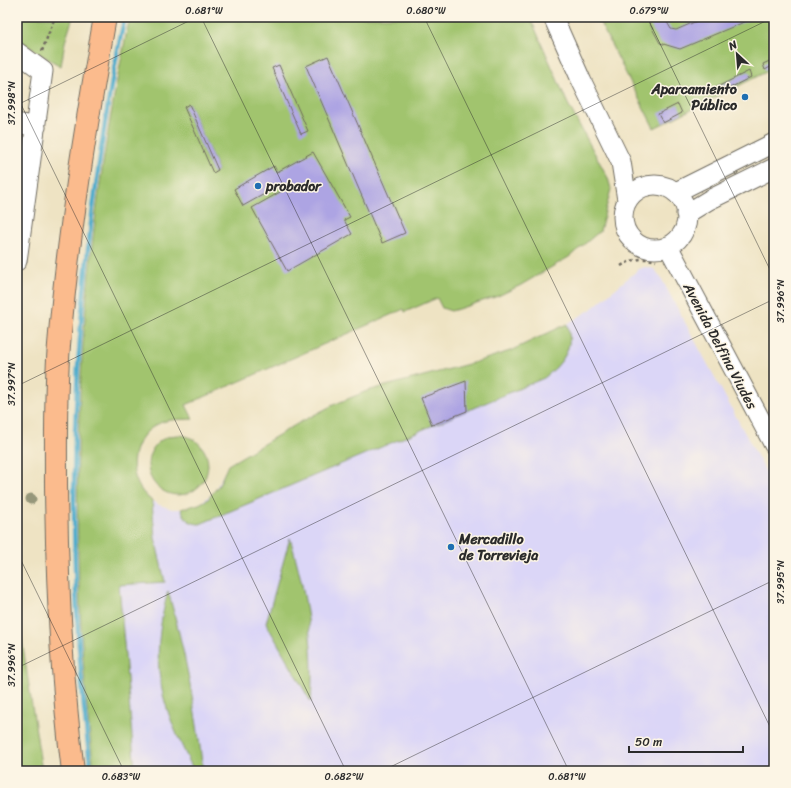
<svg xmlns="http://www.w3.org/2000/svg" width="791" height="788" viewBox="0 0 791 788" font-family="Sriracha,sans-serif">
  <rect width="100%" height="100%" fill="#fcf5e5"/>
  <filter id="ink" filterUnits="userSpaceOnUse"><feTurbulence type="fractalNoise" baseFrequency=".025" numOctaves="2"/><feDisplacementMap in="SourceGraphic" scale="8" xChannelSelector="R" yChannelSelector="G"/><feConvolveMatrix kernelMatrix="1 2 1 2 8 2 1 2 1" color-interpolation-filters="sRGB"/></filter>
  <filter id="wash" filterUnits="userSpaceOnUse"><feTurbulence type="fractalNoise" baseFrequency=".012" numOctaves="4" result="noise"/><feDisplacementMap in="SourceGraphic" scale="16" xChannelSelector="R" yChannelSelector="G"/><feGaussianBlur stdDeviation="0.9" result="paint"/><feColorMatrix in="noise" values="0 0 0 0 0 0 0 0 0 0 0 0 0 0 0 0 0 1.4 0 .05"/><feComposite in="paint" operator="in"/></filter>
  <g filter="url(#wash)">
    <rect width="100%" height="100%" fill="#eee3c3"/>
    <!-- built -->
    <path fill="#dbd6f7" d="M645,267L654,269L660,276L774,487V771H135L119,585L130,584L137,484L147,497L159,505L172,509H186L199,504L214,492L228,465L297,424L333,405L367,391L476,362L510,351L567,324L590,310L639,269Z"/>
    <!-- green -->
    <path fill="#a1c46e" stroke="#66784c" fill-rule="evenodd" d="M22,17H73L65,42L61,66L41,55L17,38V32Z
      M130,17H530L568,104L608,178L611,189L600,231L569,257L521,285L498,296L458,309L451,311L442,308L437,298L405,312L404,309L186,405L193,419C180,420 168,418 156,425C128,441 125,481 152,501L155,538L165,582L119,585L135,771H94C63,520 76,264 130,17ZM189,104L218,170L213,173L184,107Z
      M597,17H774V68L654,128Z
      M23,305L17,428V307Z
      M567,324C575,348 562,364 544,378L200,524C189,524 185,518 181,509L199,504L208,499L219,485L228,465L297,424L333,405L367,391L476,362L510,351Z
      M148 465a30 30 0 1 1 60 0a30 30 0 1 1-60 0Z
      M17,520L18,614L42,771H17Z
      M290,538C306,592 315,646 311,702L266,623Z
      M168,591C185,650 196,710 203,771H194C160,702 148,668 168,591Z"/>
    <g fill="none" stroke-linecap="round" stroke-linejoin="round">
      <!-- stream -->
      <path stroke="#4daccc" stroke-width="4.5" d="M91,771C66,572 69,370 98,171C105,119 113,68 125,17"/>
    </g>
    <g id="blocks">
      <!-- building -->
      <path fill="#ada4e3" d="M646,17H664L671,29L676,30L706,17H756L680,49L660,43Z
        M328,56L405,233L382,243L306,66Z
        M774,59V65L765,70L763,64Z
        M279,65L308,131L301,134L272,68Z
        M749,71L751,77L718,94L715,88Z
        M189,104L218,170L213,173L184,107Z
        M678,104L682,113L663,123L658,114Z
        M313,152L350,217L344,220L352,234L287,271L252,208L287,188L284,183L243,206L234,189L274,166L277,172Z
        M466,381L467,411L432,425L421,398Z"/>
    </g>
  </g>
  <g filter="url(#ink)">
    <use href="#blocks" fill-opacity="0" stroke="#6f6b60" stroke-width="1"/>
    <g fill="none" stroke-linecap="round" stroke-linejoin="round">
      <!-- minor casing -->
      <g stroke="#6f6b60" stroke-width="21">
        <path id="minor" d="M553,17L582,82L621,162L627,200
          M17,52L43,71L17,261
          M17,123L36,127
          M623 217a32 32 0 1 1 64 0a32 32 0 1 1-64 0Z
          M676,192L774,143
          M686,214L709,200L774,168
          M668,246L774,445"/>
      </g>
      <!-- highway casing -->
      <g stroke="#6f6b60" stroke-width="24">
        <path id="highway" d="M73,771C61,677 57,581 56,486C56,439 55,392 59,345C68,235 86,126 105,17"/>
      </g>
      <!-- path -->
      <path stroke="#6f6b60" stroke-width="2.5" stroke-dasharray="3 3" stroke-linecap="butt" d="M42,51L55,17
        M621,266C632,259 644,257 656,261"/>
      <!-- minor -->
      <use href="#minor" stroke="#fff" stroke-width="19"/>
      <!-- highway -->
      <use href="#highway" stroke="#fbbb8d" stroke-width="22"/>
    </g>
    <!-- trees -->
    <circle fill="#96977a" cx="31" cy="499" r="5.5"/>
  </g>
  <!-- ticks -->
  <path fill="none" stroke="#2b2b2b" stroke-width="1" stroke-opacity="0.45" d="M201,17L569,771M424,17L774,735M647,17L774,278M17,96L346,771M17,105L197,17M17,386L774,17M17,552L124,771M17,668L774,299M382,771L774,580"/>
  <!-- markers -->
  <g fill="#1f6fb2" stroke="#fcf5e5" stroke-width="1.5">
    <circle cx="745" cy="97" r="4"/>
    <circle cx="258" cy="186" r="4"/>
    <circle cx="451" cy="547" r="4"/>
  </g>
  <g text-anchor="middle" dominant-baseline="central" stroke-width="3" stroke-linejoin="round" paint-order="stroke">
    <!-- poi labels -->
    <g font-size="14" font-weight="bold" fill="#2b2b2b" stroke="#fcf5e5" text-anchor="start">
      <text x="737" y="89" text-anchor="end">Aparcamiento<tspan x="737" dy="16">Público</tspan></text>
      <text x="266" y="186">probador</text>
      <text x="459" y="539">Mercadillo<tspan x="459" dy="16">de Torrevieja</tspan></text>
    </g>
    <!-- street labels -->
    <g font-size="14" fill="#2b2b2b" stroke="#fcf5e5">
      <text transform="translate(720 346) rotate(62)">Avenida Delfina Viudes</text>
    </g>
  </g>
  <!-- margin -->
  <rect width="791" height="788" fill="none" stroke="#fcf5e5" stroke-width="44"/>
  <!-- north arrow -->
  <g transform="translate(737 54) rotate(334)" stroke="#fcf5e5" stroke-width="3" paint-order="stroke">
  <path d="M0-3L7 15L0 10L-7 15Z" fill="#2b2b2b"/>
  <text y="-6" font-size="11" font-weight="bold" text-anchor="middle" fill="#2b2b2b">N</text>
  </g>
  <!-- scale -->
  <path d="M629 746v6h114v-6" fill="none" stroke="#2b2b2b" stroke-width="2"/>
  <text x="635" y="746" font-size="12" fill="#2b2b2b" stroke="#fcf5e5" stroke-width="3" paint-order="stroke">50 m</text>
  <rect x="22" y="22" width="747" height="744" fill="none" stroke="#2b2b2b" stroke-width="1.5"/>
  <g font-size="10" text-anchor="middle" fill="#2b2b2b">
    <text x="204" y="14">0.681°W</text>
    <text x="426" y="14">0.680°W</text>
    <text x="649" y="14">0.679°W</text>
    <text transform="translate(11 103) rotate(-90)" y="4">37.998°N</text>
    <text transform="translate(780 301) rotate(-90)" y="4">37.996°N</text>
    <text transform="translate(11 384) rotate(-90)" y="4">37.997°N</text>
    <text transform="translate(780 582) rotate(-90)" y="4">37.995°N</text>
    <text transform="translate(11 665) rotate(-90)" y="4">37.996°N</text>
    <text x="121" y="780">0.683°W</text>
    <text x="344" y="780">0.682°W</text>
    <text x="567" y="780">0.681°W</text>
  </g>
</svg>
